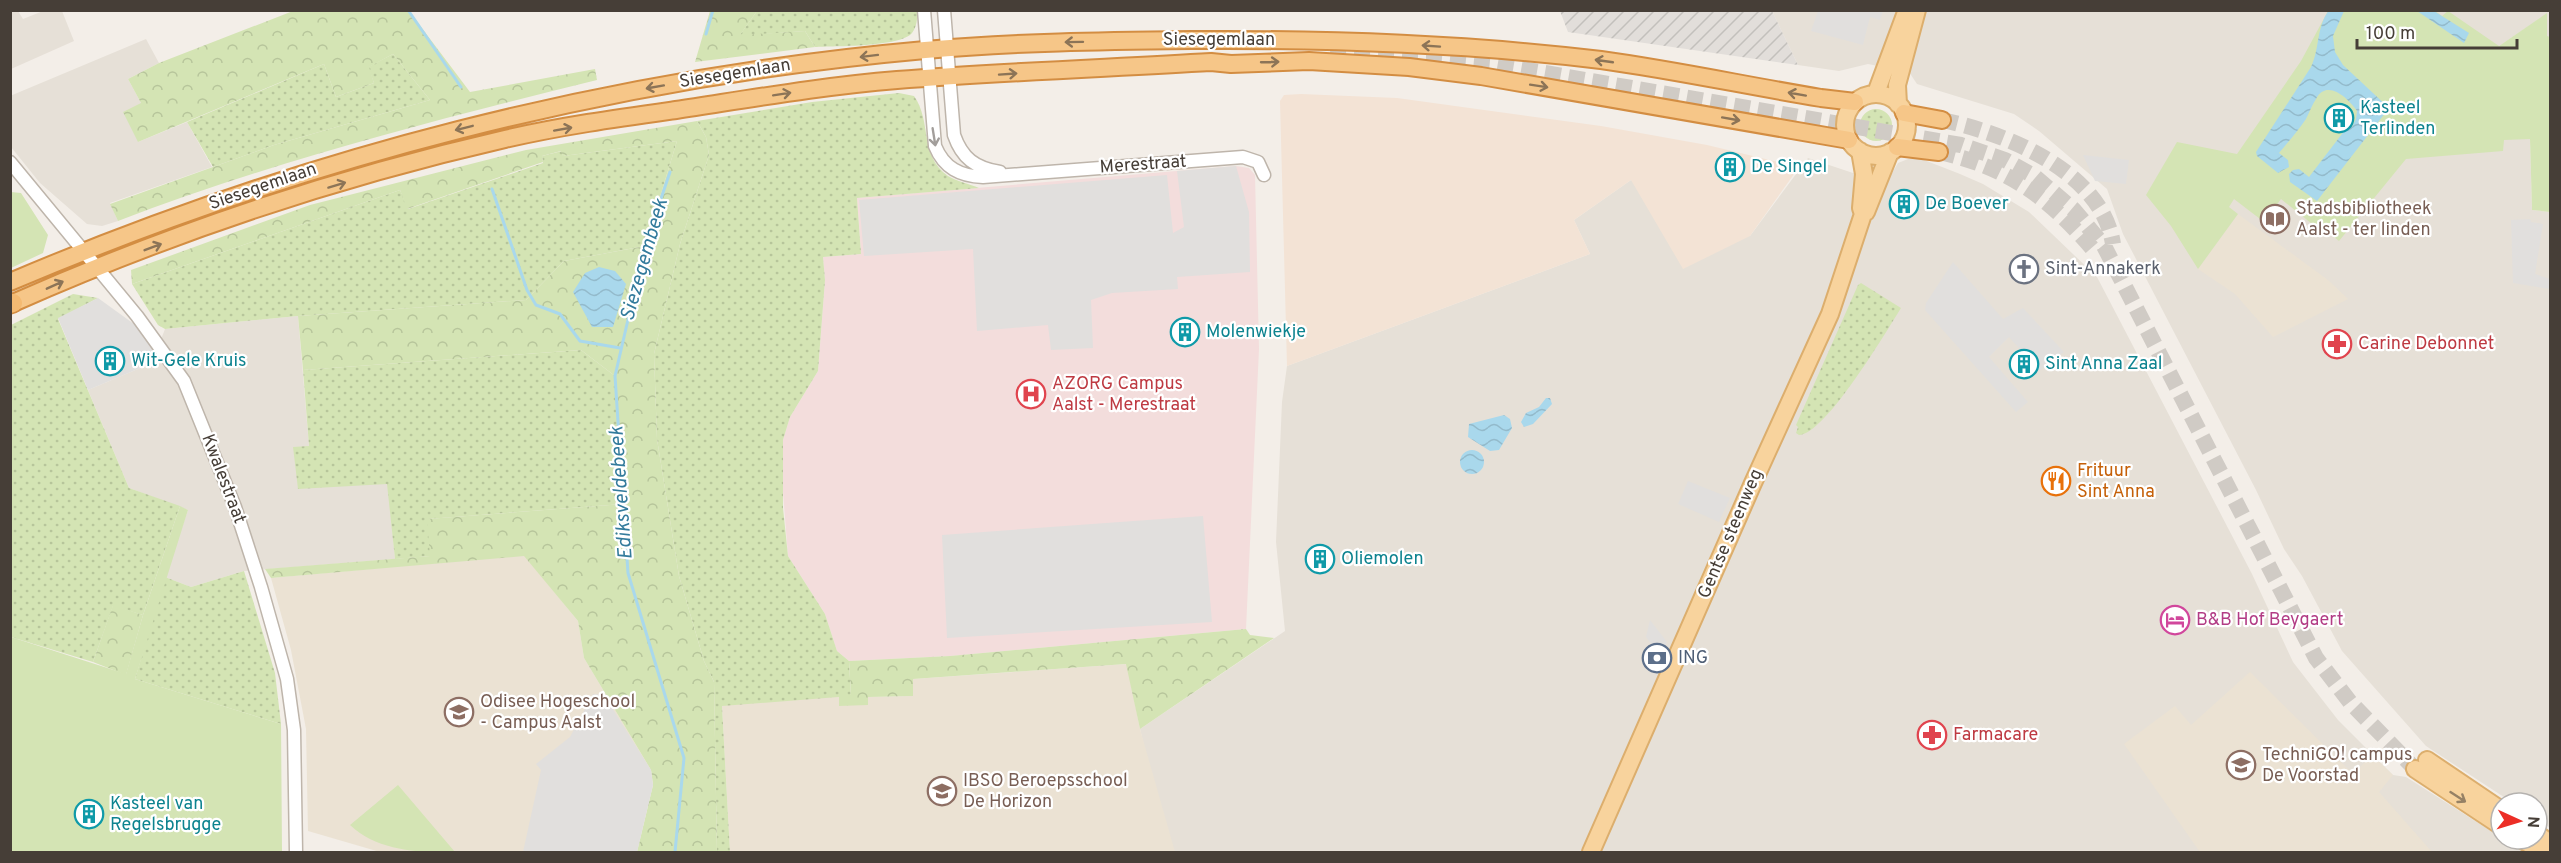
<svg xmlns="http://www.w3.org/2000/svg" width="2561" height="863" viewBox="0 0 2561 863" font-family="Overpass,sans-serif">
  <defs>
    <pattern id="industrial-furrows" width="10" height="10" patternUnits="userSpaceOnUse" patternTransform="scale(1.5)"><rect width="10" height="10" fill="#e2deda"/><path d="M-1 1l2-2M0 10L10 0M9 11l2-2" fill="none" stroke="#c3c0bc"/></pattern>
    <pattern id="grass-dots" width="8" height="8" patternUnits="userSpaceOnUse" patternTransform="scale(1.5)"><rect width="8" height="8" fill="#d4e4b4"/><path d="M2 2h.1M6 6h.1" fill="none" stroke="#b7c59b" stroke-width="1.8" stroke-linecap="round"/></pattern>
    <pattern id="forest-crowns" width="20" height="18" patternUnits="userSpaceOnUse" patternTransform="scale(1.5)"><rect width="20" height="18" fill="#d4e4b4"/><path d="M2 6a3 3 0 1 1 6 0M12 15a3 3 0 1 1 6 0" fill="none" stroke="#b7c59b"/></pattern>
    <pattern id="water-waves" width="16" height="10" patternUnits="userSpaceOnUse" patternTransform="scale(1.5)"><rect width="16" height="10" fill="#a9d8ec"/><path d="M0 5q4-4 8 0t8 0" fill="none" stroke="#93bacb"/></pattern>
  </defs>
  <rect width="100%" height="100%" fill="#f3eee8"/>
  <!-- residential -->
  <path fill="#e6e0d7" d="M11,10L18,11L23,19L43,11H62L74,41L11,69Z
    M1772,11H2550V37H2547V14L2499,46L2503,151V139H2530L2532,210L2550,212V828L2537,819V803H2513L2426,746L2342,651L2302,576L2284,549L2256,490L2123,234L2107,189L2039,131L2014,114L1917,84L1909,72L1868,64L1839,71L1798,65Z
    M146,39L159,63L128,79L141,103L138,142L187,122L212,167L110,203L118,221L102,226L87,224L40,183L11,147L10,96Z
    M1808,158L1853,173L1888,180L1898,163L1908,159L1919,158L1960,174L1983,184L2029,212L2097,277L2252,574L2293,662L2338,720L2393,775L2406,777L2524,852H1169L1140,729L1285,631L1276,542L1282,402L1287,366L1590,254L1574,220L1631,180L1750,236Z
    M298,316L309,446L388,484L395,559L244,571L191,587L165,577L188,510L129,488L88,390L152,363L165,329Z"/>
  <!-- commercial -->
  <path fill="#f3e3d5" d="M1301,94L1397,98L1601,126L1707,145L1799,167L1750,236L1683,269L1631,180L1574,220L1590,254L1287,366L1280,101L1284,95Z"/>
  <!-- industrial -->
  <path fill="url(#industrial-furrows)" d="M1560,11H1772L1798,65L1568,32Z"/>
  <!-- education -->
  <path fill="#ebe2d3" d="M2238,214L2328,280L2348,299L2273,337L2235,294L2198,269Z
    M524,555L578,621L584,658L651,770L637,852H380L308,831L306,729L291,650L271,578Z
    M1127,664L1140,729L1175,852H730L722,705L839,696V705H868L867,697L912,696L913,679Z
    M2250,672L2353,774L2372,755L2393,775L2379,792L2432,852H2200L2124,744L2175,706L2191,725Z"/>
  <!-- medical -->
  <path fill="#f3dddc" d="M1236,166L1249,168L1255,175L1259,349L1246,629L950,656L849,661L837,651L825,614L788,556L781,466L783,440L790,417L818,371L825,280L823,257L861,254L857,198Z"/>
  <!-- grass -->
  <path fill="url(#grass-dots)" d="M757,11H918C917,18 917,27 912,33C901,47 834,46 815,47L805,31L739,36Z
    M393,54L430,100L274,145L213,167L187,122L324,64L336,97L374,83L368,67Z
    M899,93L914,96C932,121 919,156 948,176C956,181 970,184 979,188L857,198L861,254L823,257L825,280L818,371L790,417L783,440V508L788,556L825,614L837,651L849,661L851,696L722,706L730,852H717L714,682L704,661L679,576L657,439L654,354L680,244L709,155L706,137L697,121L812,102Z
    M1860 125a16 16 0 1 1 32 0a16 16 0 1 1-32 0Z
    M677,141L645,246L564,261L526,300L298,316L165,329L158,325L132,284L400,190L408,209L543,163L542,156L562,151L563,156Z
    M1861,283L1901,308C1886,332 1825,435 1799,435L1796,433L1798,427L1796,425L1858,285Z
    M73,294L98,298L58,319L129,488L180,506L143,615L113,606L93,662L11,637V325Z
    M581,350L615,376L623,504L428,519L431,556L395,559L387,484L298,489L293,447L309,446L303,370Z
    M244,571L275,673L281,724L135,679L165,577L191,587Z"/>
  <!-- forest -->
  <path fill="url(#forest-crowns)" d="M293,11H409L470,92L595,69L597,80C435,120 274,161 118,221L110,204L274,145L430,100L393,54L369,67L374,83L336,97L324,64L138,142L123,112L141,103L128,79L159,63Z
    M710,11H757L740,35L805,31L815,47L695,62Z
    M697,121L706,137L709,155L680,244L654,354L657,439L679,576L704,661L714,682L717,852H637L653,785L651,770L584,658L578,621L524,556L271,578L265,569L430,556L427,519L623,504L615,376L581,350L303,370L298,316L526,300L564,261L645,246L677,141L563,156L561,151L542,156L543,162L407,209L400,190L132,284L131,270L310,205L526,150Z
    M113,605L143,615L126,675L93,662Z
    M1246,629L1250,635L1274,638L1140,729L1126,664L913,679V696L868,697V705L839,706V696L851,695L849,661L950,656Z"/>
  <!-- park -->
  <path fill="#d4e4b4" d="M2434,10L2442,16L2448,11L2499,46L2547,13V36L2550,37V212L2532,210L2530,139L2504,140L2503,151L2406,159L2339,241L2329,233L2327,236L2281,199L2264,222L2234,199L2229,207L2238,214L2198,269L2171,226L2146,195L2177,142L2237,154L2301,61L2328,11Z
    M11,192L21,193L48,235L43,253L11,268Z
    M180,506L188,510L135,679L281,724L282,852H11V637L126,674L143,615Z
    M398,785L455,852C420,853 377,851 350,825Z"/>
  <!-- parking -->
  <path fill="#e1dfdd" d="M1818,11V10L1883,11L1880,20L1870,17L1863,45L1811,31Z
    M2083,155L2129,160L2126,184L2095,181Z
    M1236,166L1249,212L1250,272L1177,277L1178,289L1112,293L1091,300L1093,348L1051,350L1048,325L977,331L973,249L864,256L859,200L1167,175L1173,233L1184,227L1177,171Z
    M2530,219L2531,222L2543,224L2535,274L2550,279V289L2513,283L2511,220Z
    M1953,262L2003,319L2023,308L2064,352L2039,371L2009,337L1989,357L2028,402L2016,412L1925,310L1926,303Z
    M98,298L134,324L155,353L152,363L88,390L58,318Z
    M1688,481L1730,498L1719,522L1678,504Z
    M1203,516L1212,622L947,638L942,535Z
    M1650,620L1667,642L1663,652L1655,649L1646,637Z
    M593,694L604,695L651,770L653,785L637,852H523L541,770L536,764L570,737Z"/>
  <!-- water -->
  <path fill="url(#water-waves)" d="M2329,10L2344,11L2333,36L2335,52L2343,65L2389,108L2317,201L2290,182L2289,174L2293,170L2299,169L2309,177L2348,126L2352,127L2356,119L2357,111C2349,99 2327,78 2316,99C2312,105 2309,113 2306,119C2298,131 2288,142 2279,153L2288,160L2289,167L2278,173L2257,156L2256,152L2311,67C2320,48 2316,28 2329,10Z
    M2417,11H2434L2469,33L2464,43Z
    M599,267L615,271L626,284L613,327H592L573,292L585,273Z
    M1546,398H1550L1552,404L1533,424L1524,427L1521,422L1526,413L1539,407Z
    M1504,415L1510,419L1512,428L1499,450L1490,451L1468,437L1469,424Z
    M1460 462a12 12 0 1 1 24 0a12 12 0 1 1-24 0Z"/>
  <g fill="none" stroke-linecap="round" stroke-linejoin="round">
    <!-- stream -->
    <path stroke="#a9d8ec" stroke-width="3" d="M408,10L461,87
      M706,34L713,10
      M670,172L645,246L615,376L628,573L684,758L675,852
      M492,189L527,290L536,305L560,314L580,341L620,348"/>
    <!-- trunk-tunnel -->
    <path stroke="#d0cbc5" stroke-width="16" stroke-dasharray="16 8" stroke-linecap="butt" d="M1330,55L1431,58L1493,64L1961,145L2005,160L2034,176L2074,210L2104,246L2316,658L2350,702L2415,769
      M1942,120C2005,133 2102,171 2113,244
      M1939,152C2007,167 2047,196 2092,248"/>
    <!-- tertiary casing -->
    <g stroke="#beb5ab" stroke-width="15">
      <path id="tertiary" d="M924,10L935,146C944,168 960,176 983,177L1243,157L1258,162L1264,175
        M944,10L954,135C962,158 975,168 1000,172
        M10,162L137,316L184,381L235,507L261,587L287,679L294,730L296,852"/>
    </g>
    <!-- primary casing -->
    <g stroke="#dcae6d" stroke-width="20">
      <path id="primary" d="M1876,93L1905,15
        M1845 125a31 31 0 1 1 62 0a31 31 0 1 1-62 0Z
        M1898,104L1897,85L1917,10
        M1866,212L1890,152
        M2427,760L2501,810
        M2415,769L2501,826
        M2537,834L2550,843
        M2521,839L2542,852
        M1591,852L1753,483L1830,314L1863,214L1861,208L1864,174L1860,151"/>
    </g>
    <!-- trunk casing -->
    <g stroke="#d38d42" stroke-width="20">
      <path id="trunk" d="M1904,113L1942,120
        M1897,147L1939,152
        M10,282C301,158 610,78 925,50C1014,42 1104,41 1193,40C1328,39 1468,44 1601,60C1674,70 1748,86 1821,98L1855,102
        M13,303C169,234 339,177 505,139C561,126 619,118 676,110C749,99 823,86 897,80C1001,72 1107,68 1211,62L1231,64L1309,61L1409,67L1481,76L1849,140"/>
    </g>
    <!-- motorway casing -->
    <g stroke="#d38d42" stroke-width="21">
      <path id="motorway" d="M10,304L13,303"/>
    </g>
    <!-- tertiary -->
    <use href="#tertiary" stroke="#fff" stroke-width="12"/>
    <!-- primary -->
    <use href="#primary" stroke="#f8d39d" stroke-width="16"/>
    <!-- trunk -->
    <use href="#trunk" stroke="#f6c688" stroke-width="16"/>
    <!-- motorway -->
    <use href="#motorway" stroke="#f4ba72" stroke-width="18"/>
  </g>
  <!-- one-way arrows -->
  <defs><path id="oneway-shaft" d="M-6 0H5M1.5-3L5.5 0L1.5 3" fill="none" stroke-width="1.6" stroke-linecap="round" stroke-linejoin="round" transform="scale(1.5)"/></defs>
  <g stroke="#8c7457">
    <use href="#oneway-shaft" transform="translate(1074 42) rotate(179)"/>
    <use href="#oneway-shaft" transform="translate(1431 46) rotate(-176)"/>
    <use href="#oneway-shaft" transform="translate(869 56) rotate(173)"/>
    <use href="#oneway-shaft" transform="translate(1604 61) rotate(-172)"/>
    <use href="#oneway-shaft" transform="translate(1270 62) rotate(-2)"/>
    <use href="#oneway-shaft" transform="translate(1008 74) rotate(-4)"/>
    <use href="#oneway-shaft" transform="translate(1539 86) rotate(9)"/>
    <use href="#oneway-shaft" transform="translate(655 87) rotate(170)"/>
    <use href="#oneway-shaft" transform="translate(782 94) rotate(-9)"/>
    <use href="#oneway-shaft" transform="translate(1797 94) rotate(-170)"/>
    <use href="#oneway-shaft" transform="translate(1731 119) rotate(10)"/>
    <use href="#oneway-shaft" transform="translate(464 128) rotate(166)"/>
    <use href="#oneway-shaft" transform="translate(563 129) rotate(-10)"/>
    <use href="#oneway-shaft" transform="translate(337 185) rotate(-17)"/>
    <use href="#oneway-shaft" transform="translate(153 247) rotate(-21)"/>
    <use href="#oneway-shaft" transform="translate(55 285) rotate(-24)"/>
  </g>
  <use stroke="#a29e9b" href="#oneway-shaft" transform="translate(934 137) rotate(81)"/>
  <use stroke="#968165" href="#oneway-shaft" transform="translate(2458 797) rotate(33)"/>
  <!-- icons -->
  <defs>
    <g id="building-ring" transform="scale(1.5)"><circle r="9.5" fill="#fff" stroke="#0f9aa8" stroke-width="1.5"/><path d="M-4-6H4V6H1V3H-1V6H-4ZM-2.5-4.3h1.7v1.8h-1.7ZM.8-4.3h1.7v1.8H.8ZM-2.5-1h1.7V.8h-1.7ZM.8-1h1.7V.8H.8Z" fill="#0f9aa8"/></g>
    <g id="library-ring" transform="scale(1.5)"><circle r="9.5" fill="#fff" stroke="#8d6e63" stroke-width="1.5"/><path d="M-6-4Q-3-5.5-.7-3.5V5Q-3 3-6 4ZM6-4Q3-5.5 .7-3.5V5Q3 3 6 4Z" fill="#8d6e63"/></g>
    <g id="church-ring" transform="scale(1.5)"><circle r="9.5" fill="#fff" stroke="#6b7280" stroke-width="1.5"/><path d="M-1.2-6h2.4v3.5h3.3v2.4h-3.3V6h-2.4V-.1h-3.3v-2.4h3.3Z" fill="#6b7280"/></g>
    <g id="pharmacy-ring" transform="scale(1.5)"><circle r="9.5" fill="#fff" stroke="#e0444e" stroke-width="1.5"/><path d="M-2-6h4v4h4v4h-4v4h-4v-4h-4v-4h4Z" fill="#e0444e"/></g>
    <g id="hospital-ring" transform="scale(1.5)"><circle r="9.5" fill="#fff" stroke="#e0444e" stroke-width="1.5"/><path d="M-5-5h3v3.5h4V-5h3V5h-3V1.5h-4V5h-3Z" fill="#e0444e"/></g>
    <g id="restaurant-ring" transform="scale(1.5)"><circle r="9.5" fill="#fff" stroke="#e8710a" stroke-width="1.5"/><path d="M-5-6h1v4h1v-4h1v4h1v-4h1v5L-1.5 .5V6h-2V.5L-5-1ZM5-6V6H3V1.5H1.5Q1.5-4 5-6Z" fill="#e8710a"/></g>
    <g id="hotel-ring" transform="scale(1.5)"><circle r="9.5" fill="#fff" stroke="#d1479c" stroke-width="1.5"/><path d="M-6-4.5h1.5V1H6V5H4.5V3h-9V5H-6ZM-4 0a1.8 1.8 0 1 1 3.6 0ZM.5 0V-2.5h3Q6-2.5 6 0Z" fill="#d1479c"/></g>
    <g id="bank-ring" transform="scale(1.5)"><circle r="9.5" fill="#fff" stroke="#5c6f8a" stroke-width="1.5"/><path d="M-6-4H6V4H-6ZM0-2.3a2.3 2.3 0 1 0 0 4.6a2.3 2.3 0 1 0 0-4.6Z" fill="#5c6f8a"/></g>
    <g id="university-ring" transform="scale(1.5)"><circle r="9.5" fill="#fff" stroke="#8d6e63" stroke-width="1.5"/><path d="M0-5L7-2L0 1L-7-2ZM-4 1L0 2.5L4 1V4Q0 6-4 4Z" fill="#8d6e63"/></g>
    <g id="school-ring" transform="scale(1.5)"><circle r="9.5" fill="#fff" stroke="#8d6e63" stroke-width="1.5"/><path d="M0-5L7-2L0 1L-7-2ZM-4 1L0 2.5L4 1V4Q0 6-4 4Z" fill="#8d6e63"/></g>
  </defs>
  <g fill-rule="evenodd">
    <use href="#building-ring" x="2339" y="118"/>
    <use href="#building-ring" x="1730" y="167"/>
    <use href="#building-ring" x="1904" y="204"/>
    <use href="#library-ring" x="2275" y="219"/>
    <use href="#church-ring" x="2024" y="269"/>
    <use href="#building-ring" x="1185" y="332"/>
    <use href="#pharmacy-ring" x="2337" y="344"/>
    <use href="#building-ring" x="110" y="361"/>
    <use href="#building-ring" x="2024" y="364"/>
    <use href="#hospital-ring" x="1031" y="394"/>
    <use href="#restaurant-ring" x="2056" y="481"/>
    <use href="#building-ring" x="1320" y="559"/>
    <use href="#hotel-ring" x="2175" y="620"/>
    <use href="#bank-ring" x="1657" y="658"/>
    <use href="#university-ring" x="459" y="712"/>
    <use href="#pharmacy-ring" x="1932" y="735"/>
    <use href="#school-ring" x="2241" y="765"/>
    <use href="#school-ring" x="942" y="791"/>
    <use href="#building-ring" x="89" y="814"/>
  </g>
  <g text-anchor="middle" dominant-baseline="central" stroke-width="4.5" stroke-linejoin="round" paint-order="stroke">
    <!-- street labels -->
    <g font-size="18" fill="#463e37" stroke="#fff">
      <text x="1219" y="40">Siesegemlaan</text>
      <text transform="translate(735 74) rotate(-9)">Siesegemlaan</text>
      <text transform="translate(1143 165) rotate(-4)">Merestraat</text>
      <text transform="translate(263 187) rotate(-19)">Siesegemlaan</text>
      <text transform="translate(223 479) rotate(69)">Kwalestraat</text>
      <text transform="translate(1731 534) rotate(-67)">Gentse steenweg</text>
    </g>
    <!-- culture labels -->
    <g font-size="18" fill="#0d838f" stroke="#fff" text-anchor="start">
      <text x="2360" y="108">Kasteel<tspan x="2360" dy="21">Terlinden</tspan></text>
      <text x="1751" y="167">De Singel</text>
      <text x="1925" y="204">De Boever</text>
      <text x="1206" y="332">Molenwiekje</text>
      <text x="131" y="361">Wit-Gele Kruis</text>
      <text x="2045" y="364">Sint Anna Zaal</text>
      <text x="1341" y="559">Oliemolen</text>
      <text x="110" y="804">Kasteel van<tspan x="110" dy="21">Regelsbrugge</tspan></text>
    </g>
    <!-- education labels -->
    <g font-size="18" fill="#785e54" stroke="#fff" text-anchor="start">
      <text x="2296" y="209">Stadsbibliotheek<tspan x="2296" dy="21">Aalst - ter linden</tspan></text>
      <text x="480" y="702">Odisee Hogeschool<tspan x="480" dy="21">- Campus Aalst</tspan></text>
      <text x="2262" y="755">TechniGO! campus<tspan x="2262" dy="21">De Voorstad</tspan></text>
      <text x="963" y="781">IBSO Beroepsschool<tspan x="963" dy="21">De Horizon</tspan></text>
    </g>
    <!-- worship labels -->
    <g font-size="18" fill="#5b616d" stroke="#fff" text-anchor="start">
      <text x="2045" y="269">Sint-Annakerk</text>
    </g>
    <!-- health labels -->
    <g font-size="18" fill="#be3a42" stroke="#fff" text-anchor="start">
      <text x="2358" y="344">Carine Debonnet</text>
      <text x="1052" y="384">AZORG Campus<tspan x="1052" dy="21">Aalst - Merestraat</tspan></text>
      <text x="1953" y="735">Farmacare</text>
    </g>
    <!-- food labels -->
    <g font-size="18" fill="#c56008" stroke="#fff" text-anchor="start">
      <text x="2077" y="471">Frituur<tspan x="2077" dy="21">Sint Anna</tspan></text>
    </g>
    <!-- hotel labels -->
    <g font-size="18" fill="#b23c85" stroke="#fff" text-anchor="start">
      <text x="2196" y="620">B&amp;B Hof Beygaert</text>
    </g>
    <!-- service labels -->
    <g font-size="18" fill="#4e5e75" stroke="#fff" text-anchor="start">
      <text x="1678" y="658">ING</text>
    </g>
    <!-- water labels -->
    <g font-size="20" font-style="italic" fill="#337b9c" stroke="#fff">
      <text transform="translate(645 260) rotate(-74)">Siezegembeek</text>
      <text transform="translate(622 493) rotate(-94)">Ediksveldebeek</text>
    </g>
  </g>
  <!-- border -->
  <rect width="2561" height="863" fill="none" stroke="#463e37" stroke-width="24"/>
  <!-- north arrow -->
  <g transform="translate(2519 821) rotate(94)"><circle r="28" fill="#ffffff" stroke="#b5b2af" stroke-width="1.5"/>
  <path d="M0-4.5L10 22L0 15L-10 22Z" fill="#ec2e26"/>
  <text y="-9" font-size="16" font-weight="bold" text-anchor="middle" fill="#463e37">N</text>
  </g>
  <!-- scale -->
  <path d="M2357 39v9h160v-9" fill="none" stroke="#463e37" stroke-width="3"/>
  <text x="2366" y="39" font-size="18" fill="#463e37" stroke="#ffffff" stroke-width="4.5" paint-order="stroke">100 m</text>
</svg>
